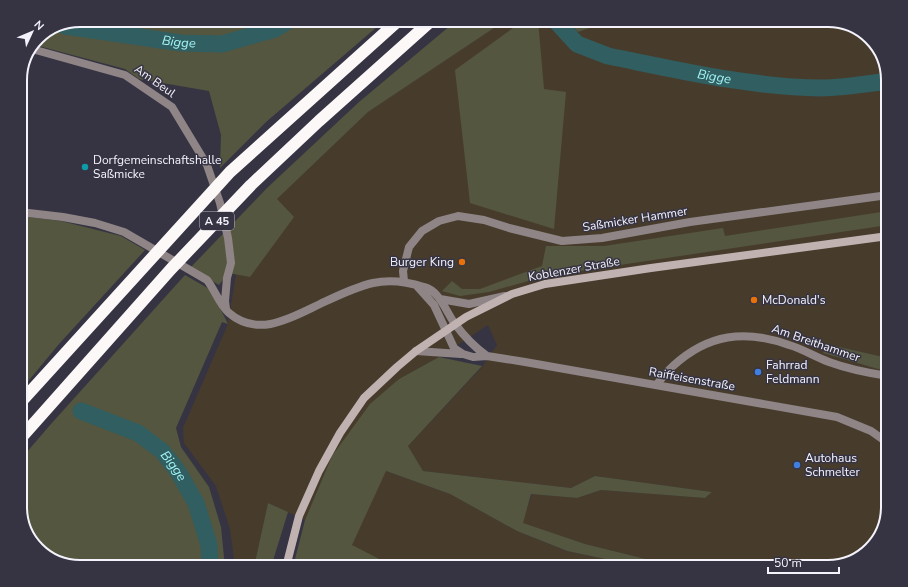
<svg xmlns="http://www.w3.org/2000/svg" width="908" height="587" viewBox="0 0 908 587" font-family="'Nunito Sans',sans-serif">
  <rect width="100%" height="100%" fill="#363443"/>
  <!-- industrial -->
  <path fill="#473c2c" d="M506,20H566L578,32L610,20H828L861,30L880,50L888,77V358L826,344L823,353L878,369L888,370V507L878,540L858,559L828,567H678L585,544L522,523L532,494L577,498L601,490L705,498L712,492L595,476L571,488L423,471L408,446L482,367L497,345L488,325L439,357L399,379L332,456L305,520L268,503L254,567H235L230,529L216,486L184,443L183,428L228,324L236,274L250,277L277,199L368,112Z
    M385,471L450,494L517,531L566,551L643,567H390V565L351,546Z"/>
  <!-- green -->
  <path fill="#54563f" d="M80,20H385L266,122L220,168L221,135L209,91L139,79L125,69L35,45L38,38Z
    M457,20H506L368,112L277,199L294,217L250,277L228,273L219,285L190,268L267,188L359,102Z
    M524,20H538L544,89L566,92L554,229L470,203L455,70Z
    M566,20H613L578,32Z
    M888,211V225L546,276L489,292L460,296L442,291L452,281L462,289H480L542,266L546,246H604L723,228L725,236Z
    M20,216L61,221L121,236L145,250L59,344L20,391Z
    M185,275L211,290L228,324L222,322L176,428L181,447L209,487L221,527L225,567H80L47,557L28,537L20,510V460L51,424Z
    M826,344L888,358V370L878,369L823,353Z
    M439,357L482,366L408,446L423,471L571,488L595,476L712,492L705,498L601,490L577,498L531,494L523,523L585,544L678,567H643L567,551L517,531L450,494L386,471L352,545L391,565L390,567H293L305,520L332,456L370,404L399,379Z
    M268,503L288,512L271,567H254Z"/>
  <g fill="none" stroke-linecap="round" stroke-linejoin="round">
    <!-- river -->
    <g stroke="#315e60" stroke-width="17">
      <path id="s1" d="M555,20L577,44L608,56C678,70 749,87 821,88C843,88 866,84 888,81"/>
      <path id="s2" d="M65,26L181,43L222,44L275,29L289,20"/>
      <path id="s3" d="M81,411L138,433L162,451L177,470L196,503L209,545L210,567"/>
    </g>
    <!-- street -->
    <path stroke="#8f8586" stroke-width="8" d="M32,49L125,75L172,107L207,165L220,203L228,238L231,263L227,278L225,301L226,309
      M20,212L63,217L95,223L124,232L207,280C215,290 219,304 229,313C258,338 291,318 320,304C337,296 355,287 373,283C391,279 408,282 424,287C440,291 446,312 455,324C464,336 474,347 487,356
      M404,281L403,271L409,247L422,231L439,221L458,216L484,220L509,228L562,241L602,238L690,222L888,195
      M417,286L434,305L454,348L463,354L473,357L487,356L525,362L837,417L871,431L888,443
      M440,299L469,304L505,296
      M416,351L461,354
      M657,384C662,378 667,371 673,366C708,334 745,329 789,345C803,349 815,357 829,362C848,369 868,373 888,376"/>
    <!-- secondary -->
    <path stroke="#c1b2b2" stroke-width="8" d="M286,567L299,516L319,471L340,433L364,398L397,367L416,351L466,317L512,294L545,284L651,268L888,236"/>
    <!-- highway -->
    <path stroke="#fdf8f8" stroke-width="12" d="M20,403L230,172L399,20
      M20,439L171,269L251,185L319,121L432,20"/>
  </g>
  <!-- markers -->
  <circle fill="#0f9aa8" stroke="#363443" stroke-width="1.5" cx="85" cy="167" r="4"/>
  <g fill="#e8710a" stroke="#363443" stroke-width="1.5">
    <circle cx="462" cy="262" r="4"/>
    <circle cx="754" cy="300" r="4"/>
  </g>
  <g fill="#3f7fe0" stroke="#363443" stroke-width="1.5">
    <circle cx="758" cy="372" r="4"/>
    <circle cx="797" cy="465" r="4"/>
  </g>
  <g text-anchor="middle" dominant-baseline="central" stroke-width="3" stroke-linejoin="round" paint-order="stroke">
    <!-- shield labels -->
    <rect fill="#363443" stroke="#bbbac4" stroke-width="1" x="200" y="212" width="34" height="18" rx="3"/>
    <g font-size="11" font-weight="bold" fill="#f4f3fc">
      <text x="217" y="221">A 45</text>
    </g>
    <!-- street labels -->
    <g font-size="12" fill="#f4f3fc" stroke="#363443">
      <text transform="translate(155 81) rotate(35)">Am Beul</text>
      <text transform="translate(635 219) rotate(-9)">Saßmicker Hammer</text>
      <text transform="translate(574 269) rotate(-10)">Koblenzer Straße</text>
      <text transform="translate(816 343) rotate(19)">Am Breithammer</text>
      <text transform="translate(692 379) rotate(10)">Raiffeisenstraße</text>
    </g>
    <!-- poi labels -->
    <g font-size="12" fill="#f4f3fc" stroke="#363443" text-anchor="start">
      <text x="93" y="160">Dorfgemeinschaftshalle<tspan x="93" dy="14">Saßmicke</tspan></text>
      <text x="454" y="262" text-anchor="end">Burger King</text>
      <text x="762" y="300">McDonald's</text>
      <text x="766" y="365">Fahrrad<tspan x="766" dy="14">Feldmann</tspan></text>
      <text x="805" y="458">Autohaus<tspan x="805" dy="14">Schmelter</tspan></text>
    </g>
    <!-- water labels -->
    <g font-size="13" font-style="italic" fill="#a2f4f7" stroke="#363443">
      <text stroke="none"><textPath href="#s2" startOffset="115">Bigge</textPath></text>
      <text stroke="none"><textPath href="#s1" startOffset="174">Bigge</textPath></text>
      <text stroke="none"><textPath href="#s3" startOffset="110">Bigge</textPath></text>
    </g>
  </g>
  <!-- crop -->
  <path d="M0 0H908V587H0ZM80 27H828A53 53 0 0 1 881 80V507A53 53 0 0 1 828 560H80A53 53 0 0 1 27 507V80A53 53 0 0 1 80 27Z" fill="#363443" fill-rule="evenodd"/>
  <path fill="none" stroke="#f4f3fc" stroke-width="2" d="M80 27H828A53 53 0 0 1 881 80V507A53 53 0 0 1 828 560H80A53 53 0 0 1 27 507V80A53 53 0 0 1 80 27Z"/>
  <!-- north arrow -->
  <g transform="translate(32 32) rotate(46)" stroke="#363443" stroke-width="3" paint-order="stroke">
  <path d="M0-3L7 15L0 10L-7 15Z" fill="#f4f3fc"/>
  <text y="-6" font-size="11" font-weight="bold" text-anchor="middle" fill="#f4f3fc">N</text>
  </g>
  <!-- scale -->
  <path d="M768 567v6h71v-6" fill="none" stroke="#f4f3fc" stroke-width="2"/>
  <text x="774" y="567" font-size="12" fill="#f4f3fc" stroke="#363443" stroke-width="3" paint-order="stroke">50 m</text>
</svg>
